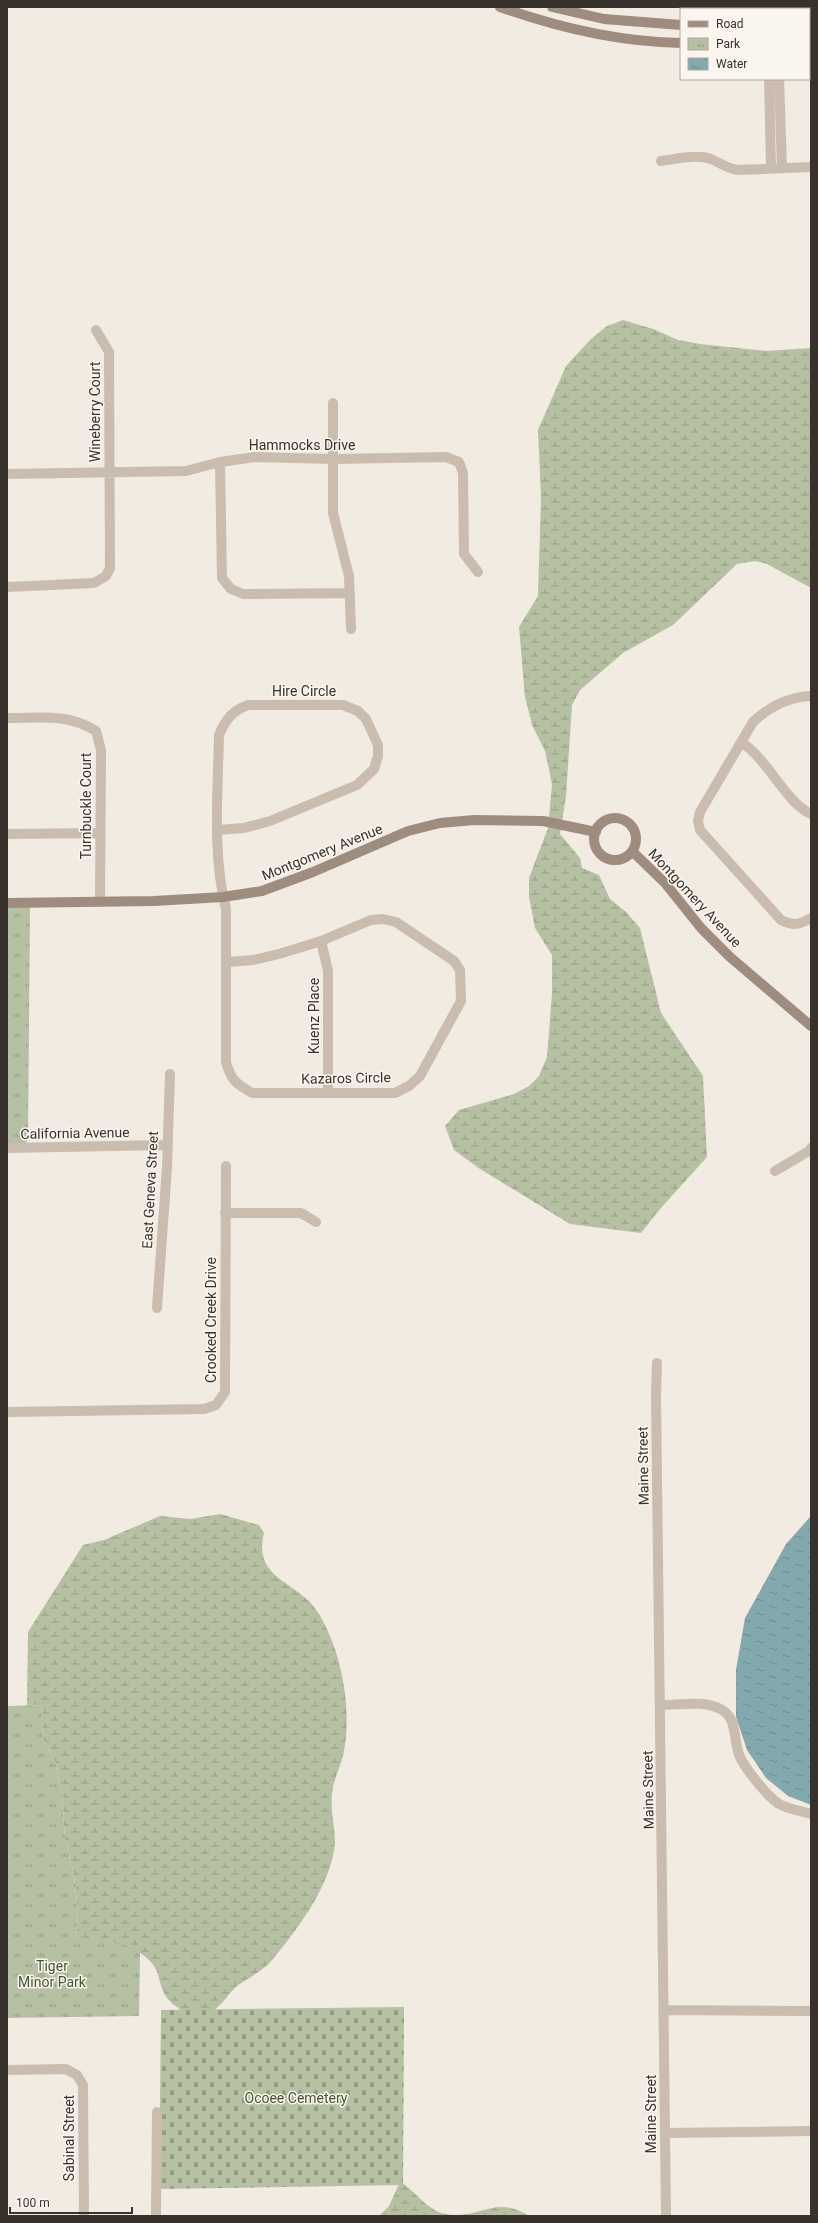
<svg xmlns="http://www.w3.org/2000/svg" width="818" height="2223" viewBox="0 0 818 2223" font-family="Roboto,sans-serif">
  <defs>
    <pattern id="wetland-marsh" width="20" height="14" patternUnits="userSpaceOnUse"><rect width="20" height="14" fill="#b5c1a2"/><path d="M1 5h8M5 5V1M11 12h8M15 12V8" fill="none" stroke="#949d84"/></pattern>
    <pattern id="cemetery-stones" width="16" height="16" patternUnits="userSpaceOnUse"><rect width="16" height="16" fill="#b5c1a2"/><path d="M2 7V4a2 2 0 0 1 4 0v3zM10 15v-3a2 2 0 0 1 4 0v3z" fill="#949d84"/></pattern>
    <pattern id="park-tufts" width="24" height="20" patternUnits="userSpaceOnUse"><rect width="24" height="20" fill="#b5c1a2"/><path d="M3 7l-1-3M5 7V3M7 7l1-3M15 17l-1-3M17 17v-4M19 17l1-3" fill="none" stroke="#949d84"/></pattern>
    <pattern id="water-ripples" width="26" height="14" patternUnits="userSpaceOnUse"><rect width="26" height="14" fill="#82aaae"/><path d="M2 4q2-2 4 0t4 0M15 11q2-2 4 0t4 0" fill="none" stroke="#6b8b8e"/></pattern>
  </defs>
  <rect width="100%" height="100%" fill="#f2ebe2"/>
  <!-- wetland -->
  <path fill="url(#wetland-marsh)" d="M623,320L653,329L678,340L700,344L766,351L811,348V588L767,564L755,561L737,564L673,625L623,653L580,690L572,705L566,796L560,834L580,858L582,868L599,875L610,899L626,912L640,928L661,1013L703,1076L707,1157L660,1209L641,1233L570,1224L480,1169L454,1150L445,1126L459,1110L514,1094L529,1086L539,1076L547,1057L552,994V955L535,928L529,897V878L548,828L552,784L545,751L532,725L525,697L519,627L538,596L541,497L538,430L566,366L591,339L607,326Z
    M220,1514L259,1525L264,1533C252,1581 300,1581 319,1614C342,1652 353,1712 343,1756C340,1768 333,1781 332,1794C330,1810 335,1826 335,1842C332,1884 298,1929 272,1960C262,1972 249,1977 237,1986C229,1993 223,2004 214,2010C207,2014 198,2016 189,2015C185,2014 181,2010 177,2007C155,1992 164,1975 150,1961C129,1939 102,1946 76,1936L78,1912L74,1875L65,1839L62,1794L55,1761L43,1739L41,1705H27L28,1632L83,1545L104,1540L160,1516L191,1519Z
    M400,2182C416,2191 427,2211 446,2214C480,2220 495,2194 529,2216H379L389,2206Z"/>
  <!-- cemetery -->
  <path fill="url(#cemetery-stones)" d="M404,2007L403,2185L159,2189L161,2010Z"/>
  <!-- park -->
  <path fill="url(#park-tufts)" d="M30,906L28,1139L25,1145L7,1146V907Z
    M41,1705L43,1739L55,1761L62,1794L65,1839L74,1875L78,1912L76,1936L125,1945L140,1952L139,2016L7,2018V1706Z"/>
  <!-- water -->
  <path fill="url(#water-ripples)" d="M811,1516V1805L788,1796L766,1778L747,1750L736,1717V1670L745,1618L786,1544Z"/>
  <g fill="none" stroke-linecap="round" stroke-linejoin="round">
    <!-- street -->
    <path stroke="#cabcae" stroke-width="10" d="M769,79L771,168
      M779,79L782,168
      M661,161C676,159 696,154 711,159C720,163 727,168 737,170L811,167
      M333,403V513L349,576L351,629
      M220,462L222,578L231,589L243,594L350,593
      M7,474L186,471L220,462L255,457L333,459L446,457L459,462L463,473L464,554L478,572
      M7,587L94,583L106,576L110,568L109,352L96,330
      M811,696C789,697 769,707 753,722L700,812L698,821L700,830L781,920C793,926 799,925 811,918
      M7,718C40,718 67,713 96,731L101,750L100,902
      M741,742C768,759 786,803 811,814
      M218,830L244,828L270,821L357,785L374,769L378,756V745L366,719L358,711L343,705H248C232,711 226,719 219,735C218,790 212,855 226,909V1062C231,1080 235,1083 252,1093H395L409,1086L420,1076L461,1001L460,970L454,961L396,922L383,919L371,920L321,941L279,954L254,960L227,962
      M7,834L100,833
      M321,941L328,971V1093
      M7,1148L167,1145
      M775,1171L809,1151L811,1148
      M225,1213H301L316,1222
      M157,1308L167,1167L170,1074
      M657,1363L656,1395L666,2216
      M7,1412L204,1409L216,1405L225,1392L226,1166
      M661,1705C678,1705 700,1701 716,1707C741,1716 731,1741 741,1759C748,1772 767,1796 779,1804C788,1809 801,1811 811,1814
      M664,2010L811,2011
      M7,2070L66,2069L77,2075L83,2085L84,2216
      M665,2133L811,2131
      M156,2216L157,2112"/>
    <!-- secondary -->
    <path stroke="#9e8c7f" stroke-width="10" d="M500,7C559,28 618,42 681,43
      M552,7L604,19L681,25
      M809,27H811
      M809,44H811
      M594 839a21 21 0 1 1 42 0a21 21 0 1 1-42 0Z
      M633,852L665,883L701,928L730,957L811,1026
      M7,903L154,901L223,897L262,891L313,872L408,831L440,823L474,820L543,821L596,832"/>
  </g>
  <g text-anchor="middle" dominant-baseline="central" stroke-width="3" stroke-linejoin="round" paint-order="stroke">
    <!-- street labels -->
    <g font-size="14" fill="#39312c" stroke="#faf5ee">
      <text transform="translate(95 412) rotate(-90)">Wineberry Court</text>
      <text x="302" y="445">Hammocks Drive</text>
      <text x="304" y="691">Hire Circle</text>
      <text transform="translate(86 806) rotate(-90)">Turnbuckle Court</text>
      <text transform="translate(322 852) rotate(-22)">Montgomery Avenue</text>
      <text transform="translate(695 898) rotate(47)">Montgomery Avenue</text>
      <text transform="translate(314 1016) rotate(-90)">Kuenz Place</text>
      <text transform="translate(346 1078) rotate(-1)">Kazaros Circle</text>
      <text transform="translate(75 1133) rotate(-1)">California Avenue</text>
      <text transform="translate(150 1190) rotate(-87)">East Geneva Street</text>
      <text transform="translate(211 1320) rotate(-90)">Crooked Creek Drive</text>
      <text transform="translate(643 1466) rotate(-91)">Maine Street</text>
      <text transform="translate(648 1790) rotate(-91)">Maine Street</text>
      <text transform="translate(651 2114) rotate(-90)">Maine Street</text>
      <text transform="translate(69 2138) rotate(-90)">Sabinal Street</text>
    </g>
    <!-- park labels -->
    <g font-size="14" fill="#465631" stroke="#faf5ee">
      <text x="52" y="1966">Tiger<tspan x="52" dy="16">Minor Park</tspan></text>
      <text x="296" y="2098">Ocoee Cemetery</text>
    </g>
  </g>
  <!-- border -->
  <rect width="818" height="2223" fill="none" stroke="#39312c" stroke-width="16"/>
  <!-- legend -->
  <rect x="680" y="8" width="130" height="72" fill="#faf5ee" stroke="#ada7a0"/>
  <rect x="688" y="21" width="20" height="6" fill="#9e8c7f" stroke="#ada7a0"/>
  <text x="716" y="28" font-size="12" fill="#39312c">Road</text>
  <rect x="688" y="38" width="20" height="12" fill="url(#park-tufts)" stroke="#ada7a0"/>
  <text x="716" y="48" font-size="12" fill="#39312c">Park</text>
  <rect x="688" y="58" width="20" height="12" fill="url(#water-ripples)" stroke="#ada7a0"/>
  <text x="716" y="68" font-size="12" fill="#39312c">Water</text>
  <!-- scale -->
  <path d="M10 2207v6h122v-6" fill="none" stroke="#39312c" stroke-width="2"/>
  <text x="16" y="2207" font-size="12" fill="#39312c" stroke="#faf5ee" stroke-width="3" paint-order="stroke">100 m</text>
</svg>
